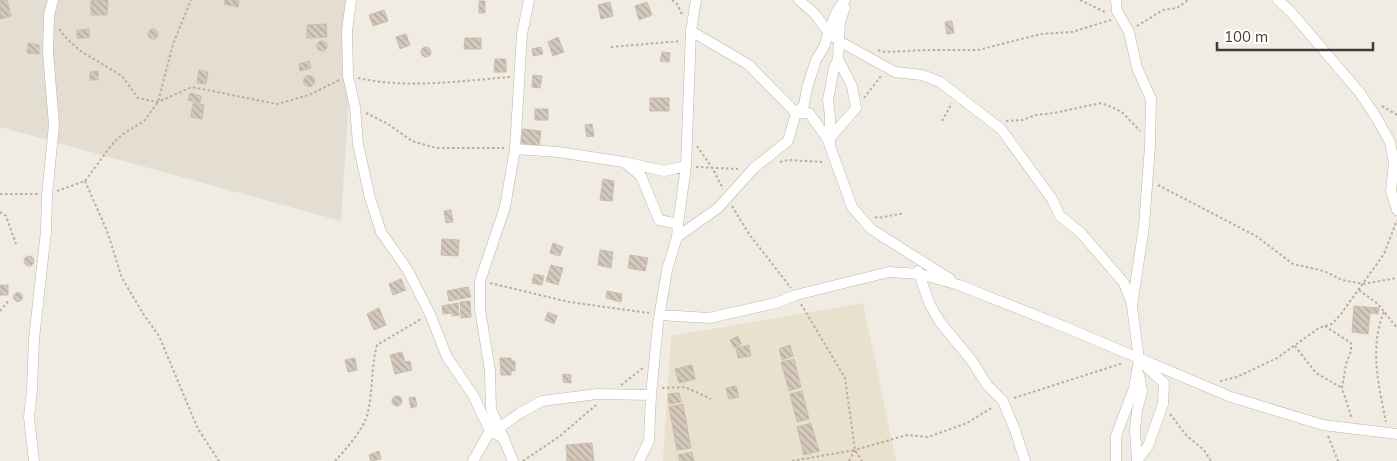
<svg xmlns="http://www.w3.org/2000/svg" width="1397" height="461" viewBox="0 0 1397 461" font-family="Mulish,sans-serif">
  <defs>
    <pattern id="building-back-hatch" width="6" height="6" patternUnits="userSpaceOnUse" patternTransform="scale(1.25)"><rect width="6" height="6" fill="#d4c9bc"/><path d="M-1 5l2 2M0 0l6 6M5-1l2 2" fill="none" stroke="#aea49a"/></pattern>
  </defs>
  <rect width="100%" height="100%" fill="#f0ece3"/>
  <!-- residential -->
  <path fill="#e4ddd1" d="M0,0H355L341,221L0,127Z"/>
  <!-- education -->
  <path fill="#e9e0cd" d="M863,303L896,461H663L671,336Z"/>
  <!-- building -->
  <path fill="url(#building-back-hatch)" stroke="#ccbead" d="M0,0H7L11,16L0,19Z
    M91,0H108L107,15H91Z
    M225,0H239L238,7L224,4Z
    M479,1H485V13H479Z
    M610,2L613,16L601,19L598,5Z
    M647,2L652,15L639,20L635,6Z
    M384,10L388,21L373,26L369,15Z
    M952,21L954,33L947,34L945,22Z
    M326,24L327,37L307,38V25Z
    M89,29V38H77V30Z
    M148 34a5 5 0 1 1 10 0a5 5 0 1 1-10 0Z
    M406,34L410,45L400,49L396,37Z
    M558,37L564,52L553,56L548,42Z
    M465,38H481V49H464Z
    M317 46a5 5 0 1 1 10 0a5 5 0 1 1-10 0Z
    M28,43L39,45V54L27,53Z
    M541,47L543,54L533,56L532,49Z
    M421 52a5 5 0 1 1 10 0a5 5 0 1 1-10 0Z
    M662,52L670,53L669,62L660,61Z
    M495,59H506V72H494Z
    M309,61L311,68L300,71L299,64Z
    M199,70L208,72L206,84L197,83Z
    M98,71V80H90V72Z
    M533,75L542,76L540,88L532,87Z
    M303.5 81a5.5 5.5 0 1 1 11 0a5.5 5.5 0 1 1-11 0Z
    M190,93L201,96L200,103L188,100Z
    M650,98H669V111H650Z
    M193,103L204,105L202,119L191,117Z
    M535,109H548V120H535Z
    M592,124L594,136L587,137L585,125Z
    M523,129L541,131L539,146L521,143Z
    M603,179L614,181L612,201L600,200Z
    M451,210L453,222L446,223L444,211Z
    M442,239L459,240L458,256L441,255Z
    M553,243L563,247L560,256L550,253Z
    M600,250L613,252L611,268L598,265Z
    M630,255L648,258L645,271L628,268Z
    M24 261a5 5 0 1 1 10 0a5 5 0 1 1-10 0Z
    M551,265L563,268L558,285L546,281Z
    M534,274L544,276L542,285L532,283Z
    M401,279L406,290L393,295L389,284Z
    M0,285H8V295H0Z
    M468,287L471,297L449,301L447,291Z
    M607,291L622,294L621,302L606,298Z
    M13.5 297a4.5 4.5 0 1 1 9 0a4.5 4.5 0 1 1-9 0Z
    M470,301L471,317L461,318L460,302Z
    M458,303L459,315L452,316V313L443,314L442,306Z
    M1354,306L1379,308L1378,314L1370,313L1368,334L1352,332Z
    M379,308L386,325L374,330L367,314Z
    M548,312L557,316L554,324L545,320Z
    M738,336L741,344L734,348L730,340Z
    M749,345L751,356L738,358L736,348Z
    M790,345L793,356L782,360L779,349Z
    M402,352L405,362L410,361L412,370L395,374L390,355Z
    M355,358L357,370L348,372L345,360Z
    M500,358H511V361H515V371H511V375H501Z
    M794,359L801,387L789,391L781,362Z
    M692,365L695,379L679,383L675,369Z
    M563,374L571,375V383L563,382Z
    M736,386L739,397L729,399L726,388Z
    M802,391L809,419L797,422L790,394Z
    M679,393L681,402L669,404L668,394Z
    M392 401a5 5 0 1 1 10 0a5 5 0 1 1-10 0Z
    M415,397L417,406L411,408L409,398Z
    M683,404L691,448L677,450L669,407Z
    M811,423L819,451L804,455L797,427Z
    M592,443L594,461H567L566,445Z
    M379,451L381,459L371,461L369,455Z
    M692,452L694,461H680L678,455Z"/>
  <g fill="none" stroke-linecap="round" stroke-linejoin="round">
    <!-- minor casing -->
    <g stroke="#beb6a9" stroke-width="11">
      <path id="minor" d="M351,0L347,31L348,76L355,107L358,144L370,198L381,232L407,269L430,314L447,357L473,395L490,431L504,438
        M799,0L815,14L828,32L839,41L895,72L922,75L940,82L1001,129L1052,199L1060,216L1081,233L1124,283L1132,304
        M1116,0L1117,11L1129,32L1137,68L1151,99L1150,146L1144,226L1132,306L1139,360L1134,388L1116,436V461
        M1278,0L1291,12L1360,93L1376,117L1390,142L1394,163L1391,191L1397,210
        M691,31L749,65L796,113H809L827,138L852,207L871,229L950,279
        M830,138L856,108L852,86L838,59
        M830,143V116L828,100L834,68L838,59L840,21L845,8
        M515,149L558,152L624,162L641,176L659,220L678,224
        M628,163L664,171L686,166
        M677,237L718,208L754,168L788,141L796,113L804,105L807,88L816,60L824,47L830,28L837,11L845,0
        M918,271L930,305L940,322L972,361L987,385L1003,401L1015,430L1025,461
        M660,315L709,318L776,303L796,295L889,272L920,274L959,285L1065,327L1231,397L1323,425L1397,434
        M1137,460L1135,430L1137,411L1142,391L1139,375
        M34,461L29,417L32,390L34,339L46,231L47,195L54,125L48,52L49,15L53,0
        M473,461L490,431L499,428L520,413L542,401L597,394L651,395
        M513,461L491,409L490,371L480,309V281L505,207L515,149L522,34L529,0
        M639,461L649,441L651,395L658,324L667,270L677,237L678,224L686,166L691,31L696,0
        M1137,461L1148,446L1163,404L1164,383L1140,361"/>
    </g>
    <!-- path -->
    <path stroke="#bcad98" stroke-width="2" stroke-dasharray="2.5 2.5" stroke-linecap="butt" d="M672,0L677,4L683,16
      M1080,0L1107,13
      M1137,26L1163,10L1177,8L1188,0
      M59,29L68,40L82,52L122,76L138,98L158,102L192,87L277,104L309,95L339,80
      M611,47L681,41
      M878,50L885,52L928,50H978L1041,34L1072,32L1111,20
      M358,78C407,89 460,81 510,77
      M864,98L881,76
      M1382,106L1397,115
      M366,113L388,124L412,141L436,148H504
      M942,121L952,103
      M1006,121L1023,120L1035,115L1054,113L1101,103L1112,107L1123,113L1140,131
      M697,146L713,169L723,189
      M780,162L788,160L824,162
      M696,167L738,169
      M85,181L107,231L122,278L144,315L159,336L198,429L219,461
      M1158,185L1256,236L1293,264L1324,271L1342,280L1363,284L1397,278
      M57,191L85,181L114,142L123,134L144,121L158,102L173,44L191,0
      M0,194H38
      M732,206L749,234L791,288
      M0,212L6,216L16,244
      M875,217L879,218L904,213
      M490,283L569,302L649,313
      M1359,290L1378,304L1397,328
      M801,304L845,378L855,450L862,461
      M0,311L9,300
      M1384,312C1369,346 1379,388 1386,422
      M1325,326L1351,343V351L1346,364L1342,388L1352,419
      M1295,346L1316,373L1342,388
      M1220,381L1237,377L1277,358L1319,328L1332,324L1341,314L1384,254L1397,220
      M621,385L643,368
      M662,388L685,387L711,399
      M1014,398L1123,363
      M1170,414L1186,435L1204,450L1211,461
      M1328,436L1338,461
      M335,461C347,448 364,429 368,412C373,390 371,367 377,345L421,319
      M523,461L560,436L596,405
      M792,461L855,450
      M849,461L855,450L907,435L928,437L967,423L993,407"/>
    <!-- minor -->
    <use href="#minor" stroke="#fff" stroke-width="10"/>
  </g>
  <!-- scale -->
  <path d="M1217 42v8h156v-8" fill="none" stroke="#423b34" stroke-width="2.5"/>
  <text x="1224" y="42" font-size="15" fill="#423b34" stroke="#ffffff" stroke-width="4" paint-order="stroke">100 m</text>
</svg>
